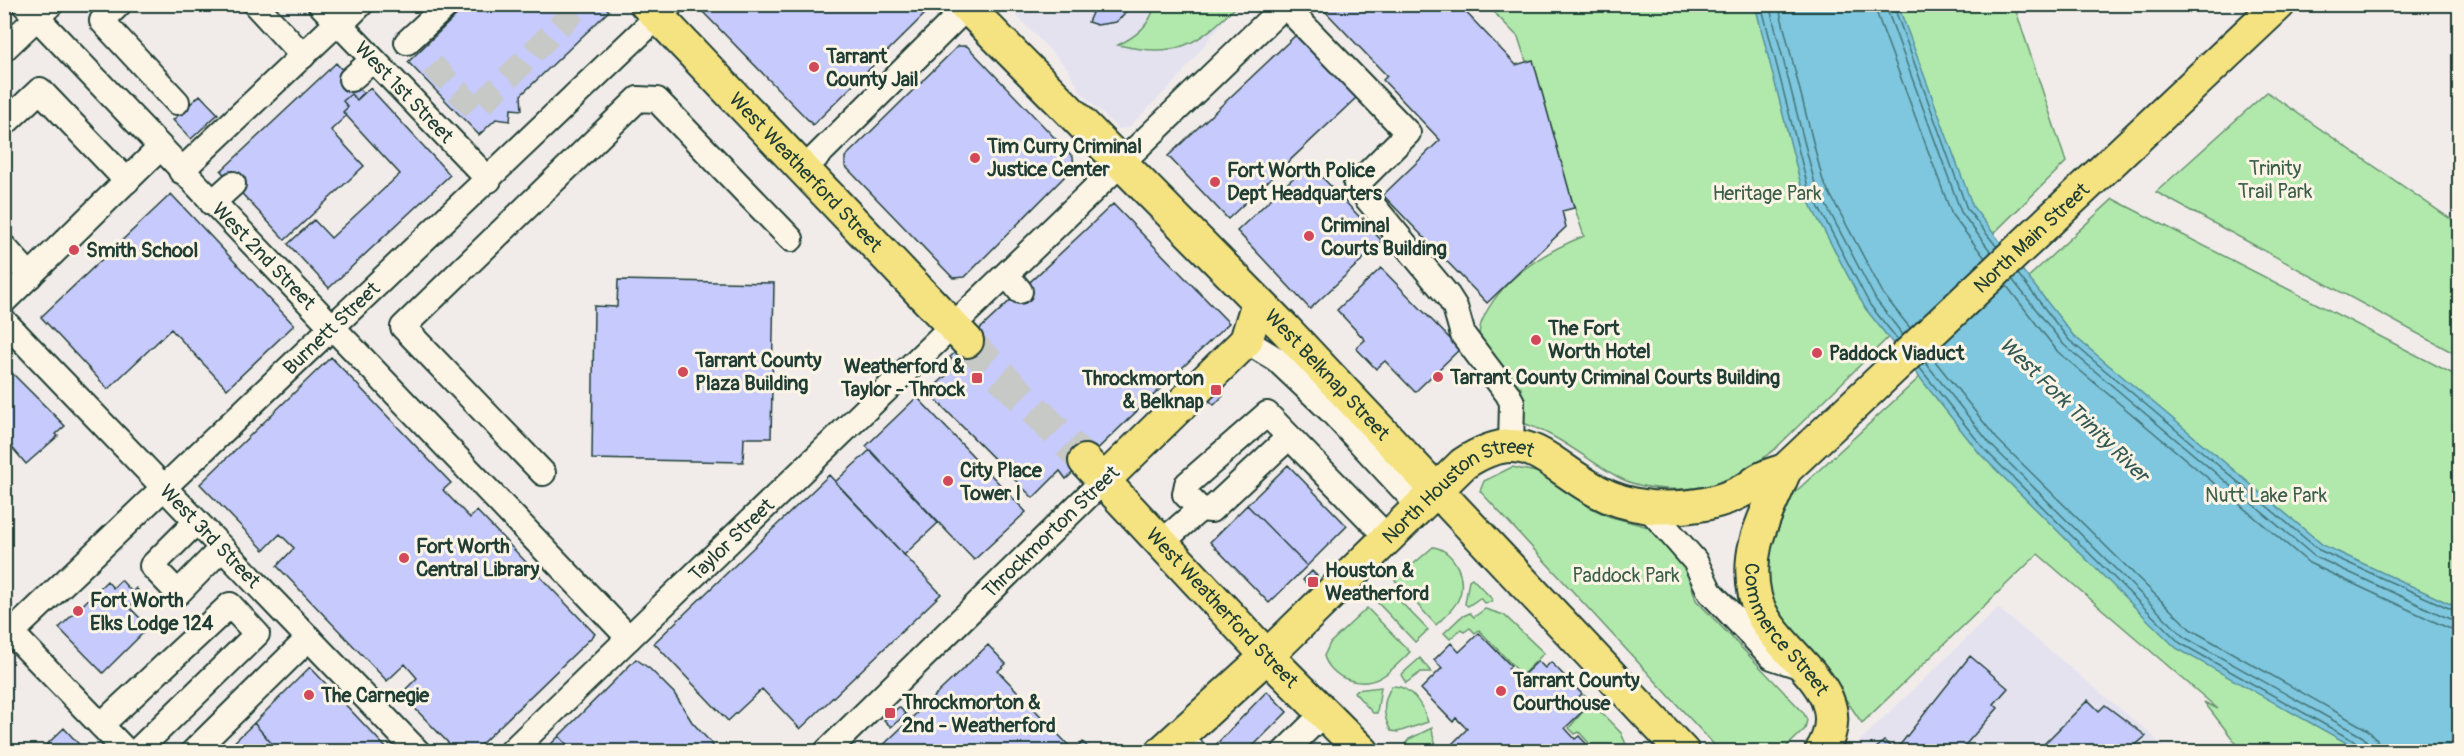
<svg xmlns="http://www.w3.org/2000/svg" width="2464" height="756" viewBox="0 0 2464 756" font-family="Pangolin,sans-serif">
  <rect width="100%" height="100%" fill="#f1ecea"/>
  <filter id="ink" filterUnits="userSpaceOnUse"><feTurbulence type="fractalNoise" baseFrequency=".0167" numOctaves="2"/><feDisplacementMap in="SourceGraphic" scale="12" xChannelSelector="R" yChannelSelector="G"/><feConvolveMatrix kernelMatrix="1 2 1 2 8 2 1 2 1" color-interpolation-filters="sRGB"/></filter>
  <g filter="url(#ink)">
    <!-- built -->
    <path fill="#e4e2ef" d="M1006,5H1236L1177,80L1128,128L1118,129L1082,94L1068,69Z
      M1998,608L2152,735L2167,751L1848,752Z"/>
    <!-- green -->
    <path fill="#b1e9ac" stroke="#689370" stroke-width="1.5" d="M1155,5V4L1238,5C1195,46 1179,58 1118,45C1137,36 1150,25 1155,5Z
      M1487,5H2014L2066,162L1775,449C1759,461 1744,474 1726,481C1695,492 1647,493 1618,477C1585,459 1561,436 1523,423L1521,388L1478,344C1479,337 1479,327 1482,321C1500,279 1544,252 1584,236L1518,37Z
      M2267,92L2459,225V356L2156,192Z
      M2113,199L2459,377V751H2242L2204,702L2218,709L2038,554L1862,723L1827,672L1804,651L1769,598L1765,574L1777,517L1792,495Z
      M1512,467L1545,474L1587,506L1608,516L1652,528L1685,564L1696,600L1803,712L1807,720L1805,729L1782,751H1720L1480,491L1484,481Z
      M1433,547C1455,550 1468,580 1458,600C1453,610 1444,617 1436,625L1395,580Z
      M1472,578L1492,599L1491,602L1484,603L1480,598L1468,606L1465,604L1469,580Z
      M1389,590L1428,630L1415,642L1377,602Z
      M1367,608L1410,652C1391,671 1375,690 1346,679C1336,675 1327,666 1324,656L1330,643Z
      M1485,609L1504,615L1544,653L1522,675L1479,630L1475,633L1470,628L1464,632L1461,629L1450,639L1444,633L1461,617L1470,613L1474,617Z
      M1420,658L1431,672H1421L1406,683L1401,675Z
      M1392,686C1411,685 1423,706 1428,722L1398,732L1391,731C1383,717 1382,701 1392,686Z
      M1381,687L1377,713H1373L1354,692L1356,690Z
      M1584,695L1621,733L1629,751H1596L1579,732L1575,734L1569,728L1585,709L1579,701Z
      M1432,728L1433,736L1439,751H1411L1405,744L1409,739Z"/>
    <!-- water -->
    <path fill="#7ec7de" stroke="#58909a" stroke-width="1.5" d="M1755,5H1898L1973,207L2073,335L2323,545L2459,608V751H2361L2176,648L1980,454L1865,308L1802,189Z"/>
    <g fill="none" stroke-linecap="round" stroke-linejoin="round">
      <!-- shore -->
      <path stroke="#457478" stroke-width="1.5" d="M1761,4L1808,187L1870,305L1898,340
        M1769,4L1815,184L1876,300L1903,335
        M1778,4L1823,181L1884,295L1910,328
        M1876,4L1877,14L1952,215L1985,258
        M1885,4L1961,212L1991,252
        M1893,4L1967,209L1997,247
        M2018,274L2069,340L2319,550L2460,613
        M2012,279L2064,345L2314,556L2452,620L2460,621
        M2006,285L2058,352L2309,563L2448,628L2460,630
        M1931,356L1997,439L2190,629L2368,730L2377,740L2379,752
        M1925,362L1991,445L2184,637L2363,737L2369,744L2370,752
        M1919,367L1985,450L2180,643L2359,744L2363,752"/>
    </g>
    <!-- building -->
    <path fill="#c6cafc" stroke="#1f3d34" stroke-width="1.5" d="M468,4H603L609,11L521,95L522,110L511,109L510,121L496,119L479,135L408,62Z
      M700,4H927L931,8L813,125L698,7Z
      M1082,4H1129L1123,16L1116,22L1097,25L1088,22L1092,13Z
      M1329,4H1458L1516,65L1533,60L1574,208L1562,211L1566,227L1487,303L1383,195L1440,140L1383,80L1387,76L1324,10Z
      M1298,33L1358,96L1228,219L1168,156Z
      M958,46H967L1073,157L1074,167L965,277L953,278L845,166V157Z
      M336,63L363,93L357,100L351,94L343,101L348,107L343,112L346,116L331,130L364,166L285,240L221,171Z
      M370,88L450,175L329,288L288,244L314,220L331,238L400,174L343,112L348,107L343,101L351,94L357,100Z
      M200,95L218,114L191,139L173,120Z
      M1309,163L1382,241L1310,309L1237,231Z
      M171,194L294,325L227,389L171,329L108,389L41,317Z
      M1113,204L1229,323L1066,479L1060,471L1033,498L928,392L957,366L950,357Z
      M1381,268L1460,349L1415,392L1385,361L1376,369L1356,348L1365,340L1337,310Z
      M618,280L774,283L771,438H744L743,462L592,459L594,306L617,307Z
      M331,357L451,483L443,490L470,518L477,511L595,634L473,752H457L401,694L417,678L405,664L387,681L277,566L294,548L280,534L264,550L200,484Z
      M4,365L65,426L56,434L58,436L26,464L4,438Z
      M1217,390L1223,396L1214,405L1208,399Z
      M917,397L1026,512L974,560L866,446Z
      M870,450L938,523L904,555L835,482Z
      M1288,465L1347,526L1307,566L1247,505Z
      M829,475L941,594L800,729L762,689L728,721L654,643Z
      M1247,505L1307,566L1269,603L1210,542Z
      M1312,571L1317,576L1307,584L1303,580Z
      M121,580L132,592L136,588L142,595L129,607L149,627L103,673L59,628L107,581L113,588Z
      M1479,633L1511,666L1508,668L1519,679L1538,661L1545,668L1551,662L1582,694L1575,700L1584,710L1565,728L1575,739L1579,736L1594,752H1453L1449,747L1467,729L1456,718L1453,722L1421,689L1442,668L1434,660L1451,643L1459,652Z
      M988,645L1006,664L998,671L1074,751L1083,742L1092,752H876Z
      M1970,656L2008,688L1994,704L1998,708L1959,752H1872L1884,741L1896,750Z
      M636,659L650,669L674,693L692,722L713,745L707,752H574L559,736Z
      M310,667L390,752H279L254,723Z
      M1267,691L1287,712L1247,752H1209Z
      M2088,700L2099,711L2105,705L2146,736L2127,752H2036Z
      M899,707L906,714L891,727L884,720Z
      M254,723L279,752H224Z
      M64,728L86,752H39Z
      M559,736L574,752H543Z"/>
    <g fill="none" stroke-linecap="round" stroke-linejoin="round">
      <!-- minor-tunnel -->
      <path stroke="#c7c9c6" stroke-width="24" stroke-dasharray="24 12" stroke-linecap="butt" d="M432,65L476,110L581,4"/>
      <!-- major-tunnel -->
      <path stroke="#c7c9c6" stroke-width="32" stroke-dasharray="32 16" stroke-linecap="butt" d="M967,341L1085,461"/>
      <!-- minor casing -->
      <g stroke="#1f3d34" stroke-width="28">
        <g id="minor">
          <path id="s1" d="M24,4L629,638"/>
          <path d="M119,4L102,21L177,102"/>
          <path d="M255,4L303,56"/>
          <path id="s2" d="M320,4L489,180"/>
          <path d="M1285,6L1408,133L1356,185L1448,296L1455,307L1463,335L1507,393L1512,402L1511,445"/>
          <path d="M340,25L361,4"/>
          <path d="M407,42L448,4"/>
          <path d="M4,49L51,4"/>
          <path d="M351,79L373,60"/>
          <path d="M4,124L40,90L127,181"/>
          <path d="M803,170L967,7"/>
          <path d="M181,171L337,23"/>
          <path d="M212,203L233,184"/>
          <path d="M4,247L30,276"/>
          <path d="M1007,275L1020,291"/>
          <path d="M4,301L160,148"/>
          <path id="s3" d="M4,321L418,752"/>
          <path d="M1246,341L1276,359L1331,411L1420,507"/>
          <path d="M1289,437L1211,510L1200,509L1185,494L1187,484L1267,414L1388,538"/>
          <path d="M543,473L403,327L638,99L657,100L791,239"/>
          <path d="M1647,506L1695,561L1710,592L1772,657L1805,668"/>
          <path d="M196,522L152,566L178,593L222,548"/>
          <path d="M1161,543L1200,509"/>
          <path d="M4,625L127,752"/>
          <path id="s4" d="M4,640L671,4"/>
          <path d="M101,725L230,605L257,634L136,752"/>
          <path d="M1179,736L1194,752"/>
          <path d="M193,752L309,638"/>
          <path id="s5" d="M511,752L1286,4"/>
          <path d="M826,752L1104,480"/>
          <path d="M1284,752L1325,712"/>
        </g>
      </g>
      <!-- major casing -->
      <g stroke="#1f3d34" stroke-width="36">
        <g id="major">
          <path id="s6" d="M646,4L967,341"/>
          <path id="s7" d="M964,4L1285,329L1683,752"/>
          <path id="s8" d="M1085,461L1267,656L1363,752"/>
          <path id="s9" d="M1785,470C1768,514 1744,545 1755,596C1768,655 1862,685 1821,752"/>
          <path d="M1104,480L1246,341L1258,302"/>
          <path id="s10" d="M1162,752L1267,656L1463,464C1526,422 1545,463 1597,491C1613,500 1633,505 1650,507C1683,509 1715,506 1744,490C1749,488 1754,483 1759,480C1767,475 1776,473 1785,470L2279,4"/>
        </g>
      </g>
      <!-- minor -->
      <use href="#minor" stroke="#fcf5e5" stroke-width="24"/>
      <!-- major -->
      <use href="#major" stroke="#f5e382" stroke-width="32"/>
    </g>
  </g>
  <!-- markers -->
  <g fill="#d1495b" stroke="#fcf5e5" stroke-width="2">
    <circle cx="814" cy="67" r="6"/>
    <circle cx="975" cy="158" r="6"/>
    <circle cx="1215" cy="182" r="6"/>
    <circle cx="1309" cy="236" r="6"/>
    <circle cx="74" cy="250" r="6"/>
    <circle cx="1536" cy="340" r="6"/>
    <circle cx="1817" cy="353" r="6"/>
    <circle cx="683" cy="372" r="6"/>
    <circle cx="1438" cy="377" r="6"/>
    <rect x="971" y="372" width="12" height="12" rx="3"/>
    <rect x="1210" y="384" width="12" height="12" rx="3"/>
    <circle cx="948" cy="481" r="6"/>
    <circle cx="404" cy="558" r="6"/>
    <rect x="1307" y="576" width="12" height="12" rx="3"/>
    <circle cx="78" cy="611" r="6"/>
    <circle cx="1501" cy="691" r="6"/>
    <circle cx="309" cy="695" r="6"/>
    <rect x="884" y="707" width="12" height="12" rx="3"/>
  </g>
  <g text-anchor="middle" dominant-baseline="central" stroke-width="6" stroke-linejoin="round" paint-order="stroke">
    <!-- poi labels -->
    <g font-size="20" font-weight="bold" fill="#1f3d34" stroke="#fcf5e5" text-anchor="start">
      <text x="826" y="56">Tarrant<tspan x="826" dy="23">County Jail</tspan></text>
      <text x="987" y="146">Tim Curry Criminal<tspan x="987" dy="23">Justice Center</tspan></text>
      <text x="1227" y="170">Fort Worth Police<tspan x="1227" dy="23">Dept Headquarters</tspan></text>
      <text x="1321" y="225">Criminal<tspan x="1321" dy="23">Courts Building</tspan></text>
      <text x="86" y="250">Smith School</text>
      <text x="1548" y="328">The Fort<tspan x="1548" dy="23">Worth Hotel</tspan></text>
      <text x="1829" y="353">Paddock Viaduct</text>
      <text x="695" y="360">Tarrant County<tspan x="695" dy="23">Plaza Building</tspan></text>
      <text x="965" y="366" text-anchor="end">Weatherford &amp;<tspan x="965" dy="23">Taylor - Throck</tspan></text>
      <text x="1450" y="377">Tarrant County Criminal Courts Building</text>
      <text x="1204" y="378" text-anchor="end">Throckmorton<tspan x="1204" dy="23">&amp; Belknap</tspan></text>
      <text x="960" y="470">City Place<tspan x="960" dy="23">Tower I</tspan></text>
      <text x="416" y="546">Fort Worth<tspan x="416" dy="23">Central Library</tspan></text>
      <text x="1325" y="570">Houston &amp;<tspan x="1325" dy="23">Weatherford</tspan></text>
      <text x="90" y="600">Fort Worth<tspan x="90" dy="23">Elks Lodge 124</tspan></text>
      <text x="1513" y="680">Tarrant County<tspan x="1513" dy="23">Courthouse</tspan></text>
      <text x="321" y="695">The Carnegie</text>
      <text x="902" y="702">Throckmorton &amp;<tspan x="902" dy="23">2nd - Weatherford</tspan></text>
    </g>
    <!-- street labels -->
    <g font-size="20" fill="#1f3d34" stroke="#fcf5e5">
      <text stroke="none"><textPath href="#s2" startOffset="122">West 1st Street</textPath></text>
      <text stroke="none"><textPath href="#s6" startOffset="232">West Weatherford Street</textPath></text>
      <text stroke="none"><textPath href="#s10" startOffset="1104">North Main Street</textPath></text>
      <text stroke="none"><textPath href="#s1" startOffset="348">West 2nd Street</textPath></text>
      <text stroke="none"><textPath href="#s4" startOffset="452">Burnett Street</textPath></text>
      <text stroke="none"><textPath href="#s7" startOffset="519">West Belknap Street</textPath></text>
      <text stroke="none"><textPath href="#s10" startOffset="400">North Houston Street</textPath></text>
      <text transform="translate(1051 532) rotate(-44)">Throckmorton Street</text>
      <text stroke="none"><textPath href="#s3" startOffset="298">West 3rd Street</textPath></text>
      <text stroke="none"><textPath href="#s5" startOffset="306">Taylor Street</textPath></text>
      <text stroke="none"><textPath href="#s8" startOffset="201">West Weatherford Street</textPath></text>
      <text stroke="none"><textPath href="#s9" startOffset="176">Commerce Street</textPath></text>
    </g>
    <!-- park labels -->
    <g font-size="20" fill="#3c5f4c" stroke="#fcf5e5">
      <text x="2275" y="168">Trinity<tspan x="2275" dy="23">Trail Park</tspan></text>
      <text x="1767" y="193">Heritage Park</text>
      <text x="2266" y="495">Nutt Lake Park</text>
      <text x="1626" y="575">Paddock Park</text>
    </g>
    <!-- water labels -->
    <g font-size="21" font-style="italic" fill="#325956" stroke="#fcf5e5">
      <text transform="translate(2074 410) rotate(44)">West Fork Trinity River</text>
    </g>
  </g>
  <!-- margin -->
  <rect width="2464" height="756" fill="none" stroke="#fcf5e5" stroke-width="24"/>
  <rect x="12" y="12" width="2440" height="732" fill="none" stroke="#1f3d34" stroke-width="2" filter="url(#ink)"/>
</svg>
